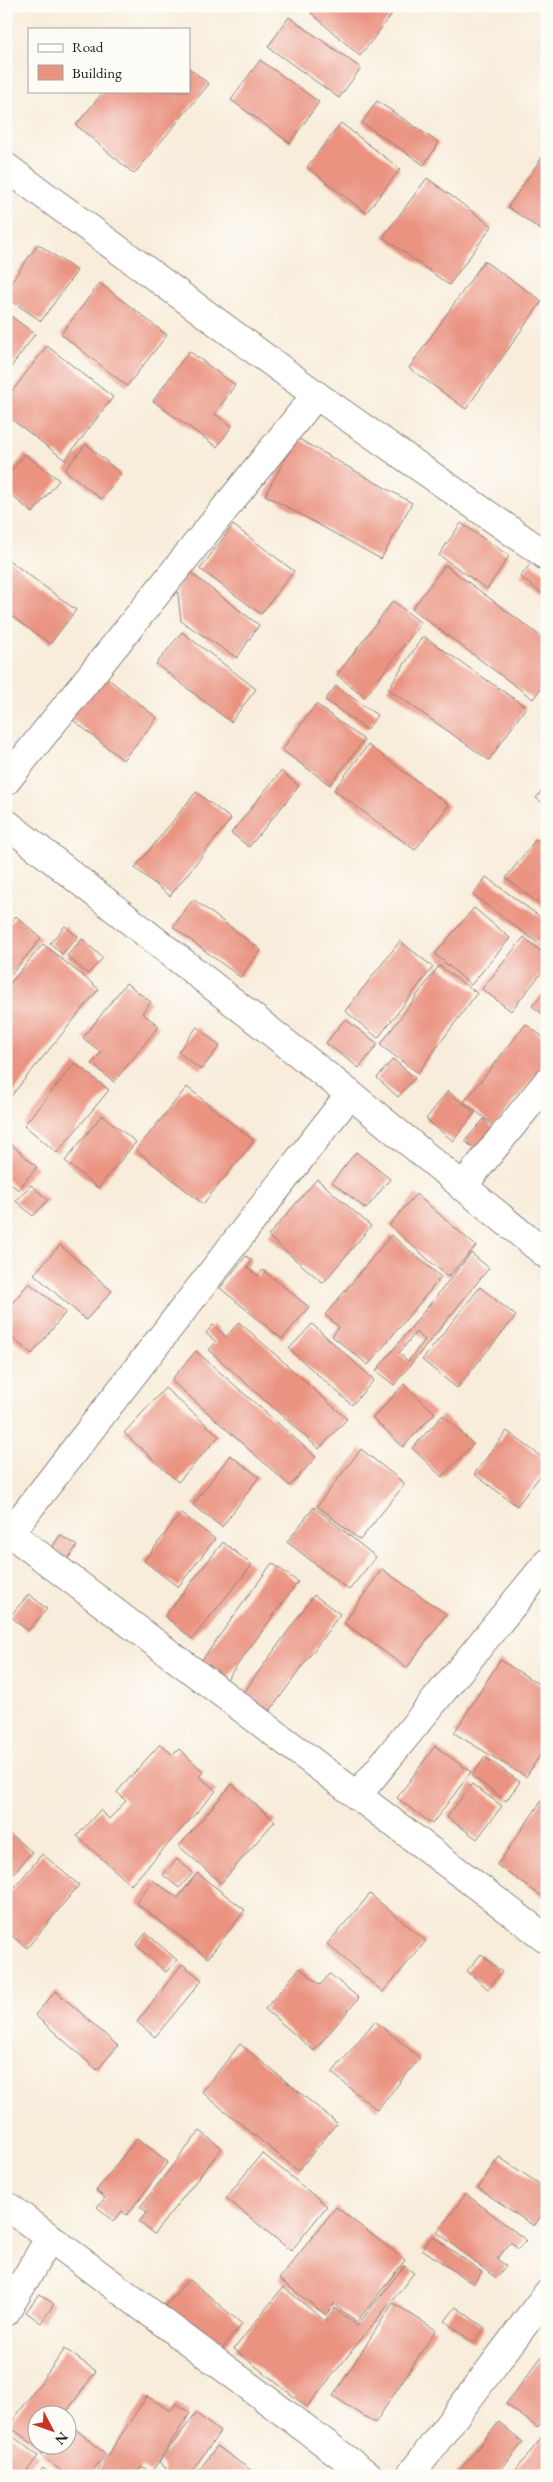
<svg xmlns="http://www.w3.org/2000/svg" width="553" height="2482" viewBox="0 0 553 2482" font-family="'EB Garamond',serif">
  <rect width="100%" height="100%" fill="#fdfcf7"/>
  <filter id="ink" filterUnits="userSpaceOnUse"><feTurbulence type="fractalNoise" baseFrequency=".02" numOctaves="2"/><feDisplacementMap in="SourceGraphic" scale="10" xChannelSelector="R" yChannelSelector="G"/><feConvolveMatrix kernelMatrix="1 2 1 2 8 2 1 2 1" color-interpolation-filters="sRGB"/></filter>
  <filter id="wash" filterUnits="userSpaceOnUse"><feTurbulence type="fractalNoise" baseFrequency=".0096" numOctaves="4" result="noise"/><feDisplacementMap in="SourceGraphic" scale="20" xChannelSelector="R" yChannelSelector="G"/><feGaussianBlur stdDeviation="1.12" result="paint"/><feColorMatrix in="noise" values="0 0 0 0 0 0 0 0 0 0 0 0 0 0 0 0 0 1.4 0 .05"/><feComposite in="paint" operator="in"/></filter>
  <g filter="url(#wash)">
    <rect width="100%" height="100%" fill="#f8ecda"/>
    <g id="blocks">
      <!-- building -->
      <path fill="#ea9381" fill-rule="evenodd" d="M316,6H398L360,56L311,13Z
        M289,17L361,68L339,98L268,47Z
        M260,60L319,102L290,143L231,100Z
        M189,68L209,84L134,174L76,125L104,91H189Z
        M377,101L439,143L424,165L362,123Z
        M341,123L400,169L366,213L307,167Z
        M547,150V234L508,207Z
        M427,178L492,226L449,285L383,237Z
        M38,244L77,271L41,321L6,297V289Z
        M484,261L542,301L466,409L409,368Z
        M100,283L167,335L127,386L61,334Z
        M8,314L35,334L6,374V317Z
        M47,346L113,397L65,460L6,415V399Z
        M189,351L235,385L215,414L232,426L217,447L153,401Z
        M297,438L412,503L381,559L265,495Z
        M86,444L121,474L101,499L65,470Z
        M25,454L59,480L33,513L6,491V477Z
        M461,523L509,556L487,589L439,555Z
        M233,525L294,571L261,614L200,569Z
        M6,558L76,610L50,644L6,612Z
        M531,563L547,575V597L520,577Z
        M445,565L547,641V680L533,699L412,609Z
        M187,570L259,625L237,658L181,621L177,587Z
        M393,601L421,623L365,697L337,675Z
        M182,632L256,689L231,722L156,664Z
        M423,636L526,707L489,760L388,689Z
        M101,673L157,718L123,760L67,715Z
        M336,686L377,715L367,730L325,700Z
        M316,704L364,740L330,785L282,750Z
        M368,745L449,805L415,850L334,790Z
        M281,771L299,786L249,847L231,833Z
        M547,784V806L536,798Z
        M196,792L231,819L170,896L135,868Z
        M536,839L547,848V910L506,878Z
        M486,877L547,922V950L473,895Z
        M193,899L261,950L240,977L173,927Z
        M474,908L510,938L471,985L435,954Z
        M16,916L41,938L6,981V928Z
        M65,926L78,937L62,954L50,943Z
        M524,937L547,956V966L511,1011L482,989Z
        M82,939L103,958L88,974L67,956Z
        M400,941L433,967L378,1038L345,1011Z
        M43,944L99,989L6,1102V988Z
        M439,966L477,993L418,1073L380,1045Z
        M126,983L151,1002L142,1013L159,1026L114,1082L92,1064L101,1052L83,1038Z
        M547,988V1017L532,1006Z
        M345,1019L378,1044L359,1068L326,1043Z
        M526,1024L547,1040V1061L495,1126L464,1102Z
        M197,1027L220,1046L201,1070L178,1052Z
        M393,1059L415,1078L398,1097L377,1078Z
        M75,1063L109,1090L57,1153L24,1125Z
        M187,1087L254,1141L203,1204L136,1150Z
        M448,1091L475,1113L453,1141L426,1119Z
        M102,1115L136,1142L98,1188L65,1161Z
        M484,1119L497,1131L480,1153L465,1141Z
        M11,1144L37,1167L18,1190L6,1179V1149Z
        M356,1152L390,1179L366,1209L332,1182Z
        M317,1179L371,1226L323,1283L268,1236Z
        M31,1185L48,1200L33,1216L16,1201Z
        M416,1194L476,1246L448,1277L389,1225Z
        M391,1235L441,1277L368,1365L332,1336L339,1327L325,1315Z
        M60,1245L112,1291L86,1320L34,1274Z
        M471,1253L489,1268L394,1385L376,1371ZM416,1332L425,1340L408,1361L399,1353Z
        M246,1256L252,1260L247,1267L258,1276L263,1270L309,1307L282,1339L220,1288Z
        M29,1283L66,1312L32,1354L6,1333V1310Z
        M480,1287L516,1316L457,1388L422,1360Z
        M239,1322L347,1419L319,1449L209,1350L216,1342L206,1333L213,1325L226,1337Z
        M312,1324L374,1380L352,1405L289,1349Z
        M196,1351L316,1457L290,1486L171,1380Z
        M404,1384L435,1413L403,1447L373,1418Z
        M165,1388L219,1436L178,1482L124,1433Z
        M443,1415L473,1444L442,1477L412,1448Z
        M507,1431L547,1461V1467L517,1506L474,1474Z
        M361,1449L405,1484L360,1540L317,1506Z
        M230,1455L259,1477L222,1527L193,1505Z
        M314,1507L376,1557L349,1590L287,1542Z
        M181,1513L215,1539L178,1587L144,1561Z
        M60,1535L77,1546L65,1563L49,1553Z
        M223,1542L252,1565L192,1639L165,1616Z
        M272,1563L298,1582L227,1679L202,1660Z
        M382,1569L446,1614L407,1668L344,1623Z
        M29,1594L47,1609L28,1631L10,1616Z
        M314,1595L340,1614L270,1711L244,1692Z
        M500,1660L547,1689V1744L526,1777L454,1733Z
        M160,1744L173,1755L179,1749L204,1772L199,1776L216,1791L131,1885L77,1836L100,1810L109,1819L126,1801L117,1792Z
        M435,1746L471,1772L432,1824L397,1798Z
        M485,1757L520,1782L506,1801L472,1776Z
        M232,1784L275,1821L221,1883L179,1846Z
        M472,1784L502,1806L477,1839L447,1817Z
        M547,1793V1891L543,1897L497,1865Z
        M6,1831L32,1852L6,1882Z
        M42,1854L79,1885L27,1948L6,1931V1898Z
        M177,1859L193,1873L179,1888L163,1875Z
        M197,1873L245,1910L208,1958L136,1903L153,1880L178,1898Z
        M370,1894L426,1941L383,1992L327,1944Z
        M146,1933L177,1960L166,1972L136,1945Z
        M481,1954L502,1972L488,1989L467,1971Z
        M182,1964L202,1980L155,2037L137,2022Z
        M300,1968L320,1985L330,1974L359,1998L314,2051L265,2009Z
        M56,1991L118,2046L97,2070L35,2015Z
        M375,2021L420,2058L377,2110L332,2073Z
        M240,2044L337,2123L298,2171L202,2092Z
        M200,2131L222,2148L154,2234L139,2222L147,2212L140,2207Z
        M137,2138L168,2162L127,2215L122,2211L114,2221L97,2207L105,2198L96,2191Z
        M262,2153L327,2206L291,2251L226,2198Z
        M499,2157L547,2189V2207L534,2226L478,2188Z
        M466,2194L526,2240L518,2249L511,2242L497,2259L506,2266L496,2278L437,2232Z
        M336,2207L405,2260L357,2322L334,2304L326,2315L279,2279Z
        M432,2236L482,2272L473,2284L422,2249Z
        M404,2266L414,2273L307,2407L234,2349L283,2287L325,2321L335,2308L357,2326Z
        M189,2279L242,2324L219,2353L164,2307Z
        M40,2294L54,2304L41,2323L26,2312Z
        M393,2303L436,2330L375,2423L333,2396Z
        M456,2307L485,2328L473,2343L445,2321Z
        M65,2349L96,2371L65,2414H38V2444H43L40,2449L9,2426Z
        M545,2352L547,2353V2416L538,2428L506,2404Z
        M147,2396L170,2411L176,2403L190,2413L151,2473L141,2467L136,2476H94Z
        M196,2413L220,2432L188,2476H170L164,2471L166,2468L159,2462Z
        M499,2422L523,2442L496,2476H455Z
        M68,2423L106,2454L89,2476H67L41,2455L49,2444H68Z
        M6,2431L38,2456L23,2476H6Z
        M547,2431V2476H511Z
        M217,2446L259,2476H195Z
        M43,2468L52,2476H37Z"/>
    </g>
  </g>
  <g filter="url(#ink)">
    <use href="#blocks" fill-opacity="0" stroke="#8a847b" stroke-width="1"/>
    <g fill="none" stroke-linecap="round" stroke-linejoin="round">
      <!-- minor casing -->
      <g stroke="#8a847b" stroke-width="30">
        <path id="minor" d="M6,167L316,395L547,556
          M6,781L316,395
          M6,823L350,1094L547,1255
          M462,1187L547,1082
          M6,1530L547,1939
          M10,1533L350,1094
          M357,1796L547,1563
          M6,2205L369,2476
          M6,2312L50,2237
          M410,2476L547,2294"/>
      </g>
      <!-- minor -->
      <use href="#minor" stroke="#fff" stroke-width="28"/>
    </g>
  </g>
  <!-- margin -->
  <rect width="553" height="2482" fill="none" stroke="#fdfcf7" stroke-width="25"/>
  <!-- legend -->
  <rect x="28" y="28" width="162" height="65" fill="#fdfcf7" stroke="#a3a29f"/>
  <rect x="38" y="44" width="25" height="8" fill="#ffffff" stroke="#a3a29f"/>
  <text x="72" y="52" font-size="15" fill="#1c1c1c">Road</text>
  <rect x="38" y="65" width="25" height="15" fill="#ea9381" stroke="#a3a29f"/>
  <text x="72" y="78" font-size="15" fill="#1c1c1c">Building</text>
  <!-- north arrow -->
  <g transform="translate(52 2430) rotate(131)"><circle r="24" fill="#fdfcf7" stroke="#a3a29f"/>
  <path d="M0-4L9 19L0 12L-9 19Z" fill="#c8321e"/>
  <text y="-8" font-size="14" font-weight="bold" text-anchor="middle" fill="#1c1c1c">N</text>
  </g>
</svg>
